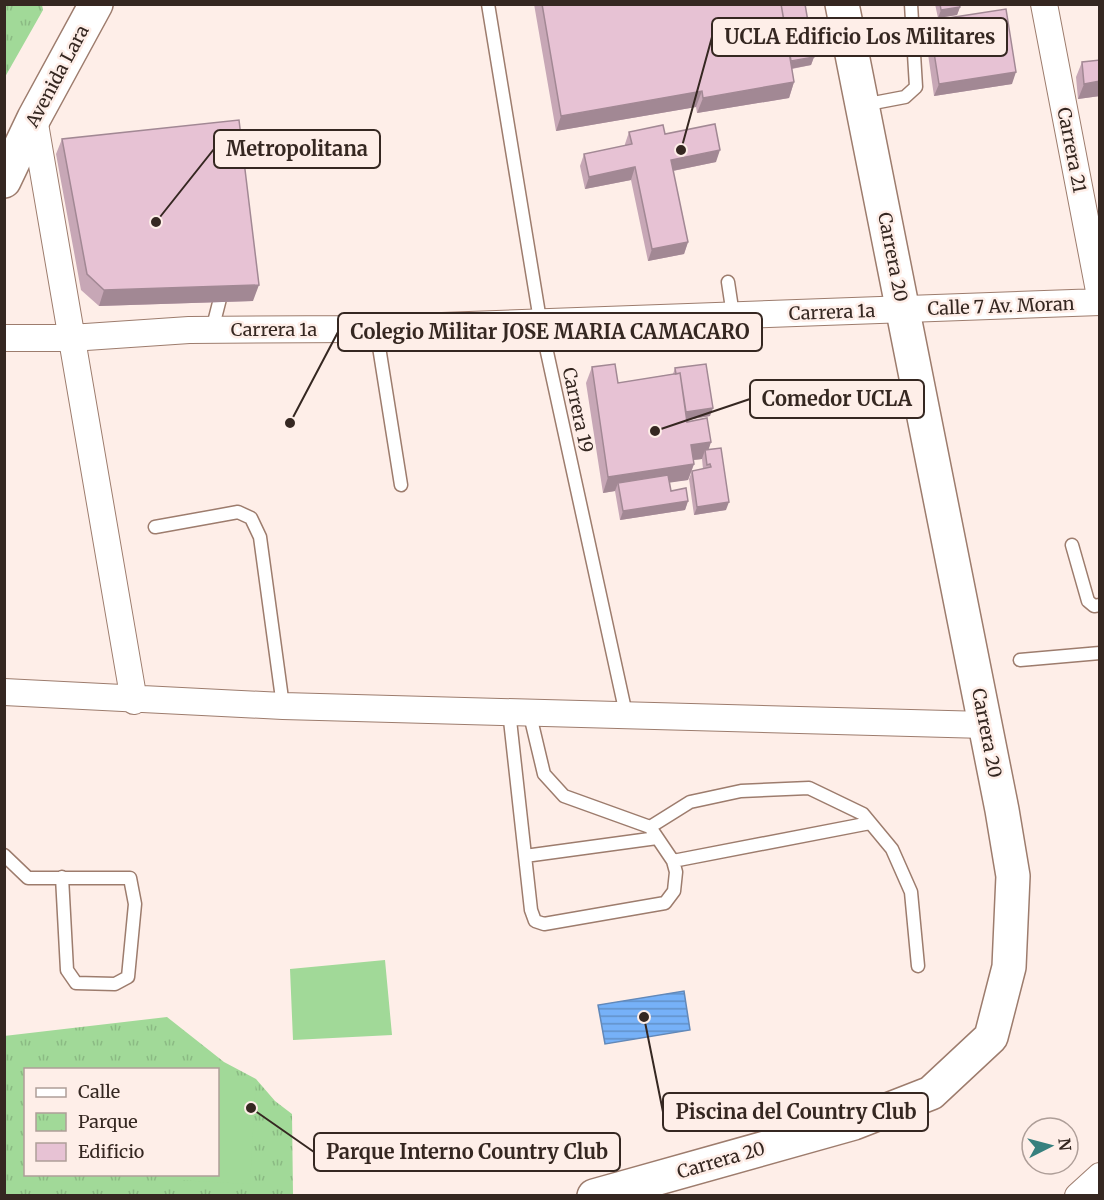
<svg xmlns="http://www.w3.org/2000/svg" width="1104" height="1200" viewBox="0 0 1104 1200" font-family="Merriweather,serif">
  <defs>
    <pattern id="park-tufts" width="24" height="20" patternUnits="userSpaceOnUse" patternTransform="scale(1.5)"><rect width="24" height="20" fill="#a1d998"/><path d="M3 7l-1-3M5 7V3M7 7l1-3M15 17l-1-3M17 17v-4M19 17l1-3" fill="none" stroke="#8bba83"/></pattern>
    <pattern id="water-rules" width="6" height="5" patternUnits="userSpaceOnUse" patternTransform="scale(1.5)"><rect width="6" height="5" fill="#76b1f8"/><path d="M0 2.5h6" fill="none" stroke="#6290c8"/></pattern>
  </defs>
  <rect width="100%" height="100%" fill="#feeee8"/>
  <!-- park -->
  <path fill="url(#park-tufts)" fill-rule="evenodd" d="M5,4L42,5L43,10L5,77Z
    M167,1017L224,1062L256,1079L275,1101L292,1114L293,1195H5L4,1036ZM26,1070H218V1174H26Z"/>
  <!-- garden -->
  <path fill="#a1d998" d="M385,960L392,1035L293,1040L290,969Z
    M218,1079H256L250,1184L177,1180L178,1175L218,1174Z"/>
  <!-- water -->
  <path fill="url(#water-rules)" stroke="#6288b8" stroke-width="1.5" d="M684,991L690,1030L605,1044L598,1005Z"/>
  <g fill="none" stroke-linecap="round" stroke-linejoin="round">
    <!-- lane casing -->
    <g stroke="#9d7c6d" stroke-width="15">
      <path id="lane" d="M488,4L540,320L626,714
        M863,105L905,97L916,87L911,4
        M728,282L733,315
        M376,328L401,485
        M212,330L223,287
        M155,527L238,512L251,518L260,537L283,706
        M1072,545L1088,601L1094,606L1100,605
        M1020,660L1100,653
        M509,711L531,910L535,921L544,924L665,903L674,891L676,872L673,861L650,827L564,796L544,774L529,711
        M650,827L690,802L741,791L809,788L863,814L892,849L911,892L918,966
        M4,855L28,878H130L135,904L128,977L115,984L76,983L67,970L62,877
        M525,856L657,838
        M673,861L870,823"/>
    </g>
    <!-- street casing -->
    <g stroke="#9d7c6d" stroke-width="28">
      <path id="street" d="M1044,4L1100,296
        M34,118L134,701
        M4,338H71L189,330L360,329L1100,302
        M4,692L283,706L985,725
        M1078,1196L1100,1176"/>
    </g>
    <!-- secondary casing -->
    <g stroke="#9d7c6d" stroke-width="36">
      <path id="secondary" d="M4,181L34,118L96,4
        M594,1196L854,1123L931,1093L991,1037L1009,967L1013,876L1002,810L842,4"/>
    </g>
    <!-- lane -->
    <use href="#lane" stroke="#fff" stroke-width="12"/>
    <!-- street -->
    <use href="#street" stroke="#fff" stroke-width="26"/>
    <!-- secondary -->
    <use href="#secondary" stroke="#fff" stroke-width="33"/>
  </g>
  <!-- wall -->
  <path fill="#c7a7b6" d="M534,4H805L814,57L811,65L792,69L794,82L789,98L697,113L696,107L556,131Z
    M935,4H959L960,7L957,15L938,18Z
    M929,21L1012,84L934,96L925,33Z
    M1100,60V96L1078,99L1076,77L1082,62Z
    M629,132L665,134L716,162L673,171L688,242L684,254L648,261L631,180L585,189L580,166L584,154L625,146V144Z
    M62,139L253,301L99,306L81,290L56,154Z
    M592,367L618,383L673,374L675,368L710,416L687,420V422L711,442L708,450L726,510L694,515L689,479L692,471L703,469L702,459L693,460L694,464L688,480L669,482L671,491L688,501L685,510L620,520L615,491L603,493L586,383Z"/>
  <!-- shaded-wall -->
  <path fill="#a28894" d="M960,7L957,15L938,18L941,10Z
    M814,57L811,65L784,70L787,62Z
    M1016,72L1012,84L934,96L939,84Z
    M1100,81V96L1078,99L1084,84Z
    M794,82L789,98L697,113L703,98Z
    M702,91L696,107L556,131L561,116Z
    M720,150L716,162L667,172L671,160Z
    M635,167L631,180L585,189L589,177Z
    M688,242L684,254L648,261L652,249Z
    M259,285L253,301L99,306L104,290Z
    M713,408L710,416L679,421L682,413Z
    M711,442L706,457L705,450L702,459L685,461L691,445Z
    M694,464L688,480L619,490L618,483L615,491L603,493L608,477Z
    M688,501L685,510L620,520L623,511Z
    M729,502L726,510L694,515L697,507Z"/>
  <!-- building -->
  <path fill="#e7c2d4" stroke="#a28894" stroke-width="1.5" d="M542,4H781L794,82L703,98L702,91L561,116Z
    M781,4H805L814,57L791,61Z
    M940,4H959L960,7L941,10Z
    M1006,9L1016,72L939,84L929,21Z
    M1100,60V81L1084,84L1082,62Z
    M239,120L259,285L104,290L87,274L62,139Z
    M715,124L720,150L671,160L688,242L652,249L635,167L589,177L584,154L632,144L629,132L663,125L665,134Z
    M615,364L618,383L680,373L687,422L707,418L711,442L691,445L694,464L608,477L592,367Z
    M706,364L713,408L686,412L680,373L676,374L675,368Z
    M721,448L729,502L697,507L692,471L711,467L710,464L707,465L705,450Z
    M668,475L671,491L686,488L688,501L623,511L618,483Z"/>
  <g text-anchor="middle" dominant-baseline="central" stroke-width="5" stroke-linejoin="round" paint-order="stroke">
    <!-- street labels -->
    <g font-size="18" fill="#352721" stroke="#feeee8">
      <text transform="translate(57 76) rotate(-62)">Avenida Lara</text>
      <text transform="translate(1072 150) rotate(79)">Carrera 21</text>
      <text transform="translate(893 257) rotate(79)">Carrera 20</text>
      <text transform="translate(1001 306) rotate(-2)">Calle 7 Av. Moran</text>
      <text transform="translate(832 312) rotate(-2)">Carrera 1a</text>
      <text x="274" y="329">Carrera 1a</text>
      <text transform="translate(578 410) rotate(78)">Carrera 19</text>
      <text transform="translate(987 733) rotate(79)">Carrera 20</text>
      <text transform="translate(721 1160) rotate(-16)">Carrera 20</text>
    </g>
  </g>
  <!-- callouts -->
  <path fill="none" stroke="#352721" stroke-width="2" d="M681 150L712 37M156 222L214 149M290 423L338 332M655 431L750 399M644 1017L663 1112M251 1108L314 1152"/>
  <g fill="#352721" stroke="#feeee8" stroke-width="2">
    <circle cx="681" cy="150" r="6"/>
    <circle cx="156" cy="222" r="6"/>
    <circle cx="290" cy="423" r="6"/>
    <circle cx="655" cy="431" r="6"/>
    <circle cx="644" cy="1017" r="6"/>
    <circle cx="251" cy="1108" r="6"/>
  </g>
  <g fill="#feeee8" stroke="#352721" stroke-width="2">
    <rect x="712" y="18" width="295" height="38" rx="6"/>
    <rect x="214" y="130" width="166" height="38" rx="6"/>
    <rect x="338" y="313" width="424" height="38" rx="6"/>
    <rect x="750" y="380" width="174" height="38" rx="6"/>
    <rect x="663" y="1093" width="265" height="38" rx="6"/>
    <rect x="314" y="1133" width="306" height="38" rx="6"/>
  </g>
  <g font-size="20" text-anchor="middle" font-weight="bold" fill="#352721">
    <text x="860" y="44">UCLA Edificio Los Militares</text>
    <text x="297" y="156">Metropolitana</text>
    <text x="550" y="339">Colegio Militar JOSE MARIA CAMACARO</text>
    <text x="837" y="406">Comedor UCLA</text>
    <text x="796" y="1119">Piscina del Country Club</text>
    <text x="467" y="1159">Parque Interno Country Club</text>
  </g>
  <!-- border -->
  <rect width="1104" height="1200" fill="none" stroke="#352721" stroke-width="12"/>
  <!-- legend -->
  <rect x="24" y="1068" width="195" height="108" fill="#feeee8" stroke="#ae9e98" stroke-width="1.5"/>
  <rect x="36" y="1088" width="30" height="9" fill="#ffffff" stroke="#ae9e98" stroke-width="1.5"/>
  <text x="78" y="1098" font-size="18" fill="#352721">Calle</text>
  <rect x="36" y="1113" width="30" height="18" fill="url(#park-tufts)" stroke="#ae9e98" stroke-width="1.5"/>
  <text x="78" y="1128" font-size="18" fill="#352721">Parque</text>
  <rect x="36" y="1143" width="30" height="18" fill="#e7c2d4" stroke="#ae9e98" stroke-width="1.5"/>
  <text x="78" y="1158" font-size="18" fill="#352721">Edificio</text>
  <!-- north arrow -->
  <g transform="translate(1050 1146) rotate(84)"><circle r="28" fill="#feeee8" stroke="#ae9e98" stroke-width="1.5"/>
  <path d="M0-4.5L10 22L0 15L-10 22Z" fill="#37807e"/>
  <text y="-9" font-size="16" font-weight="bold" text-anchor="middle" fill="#352721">N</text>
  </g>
</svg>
